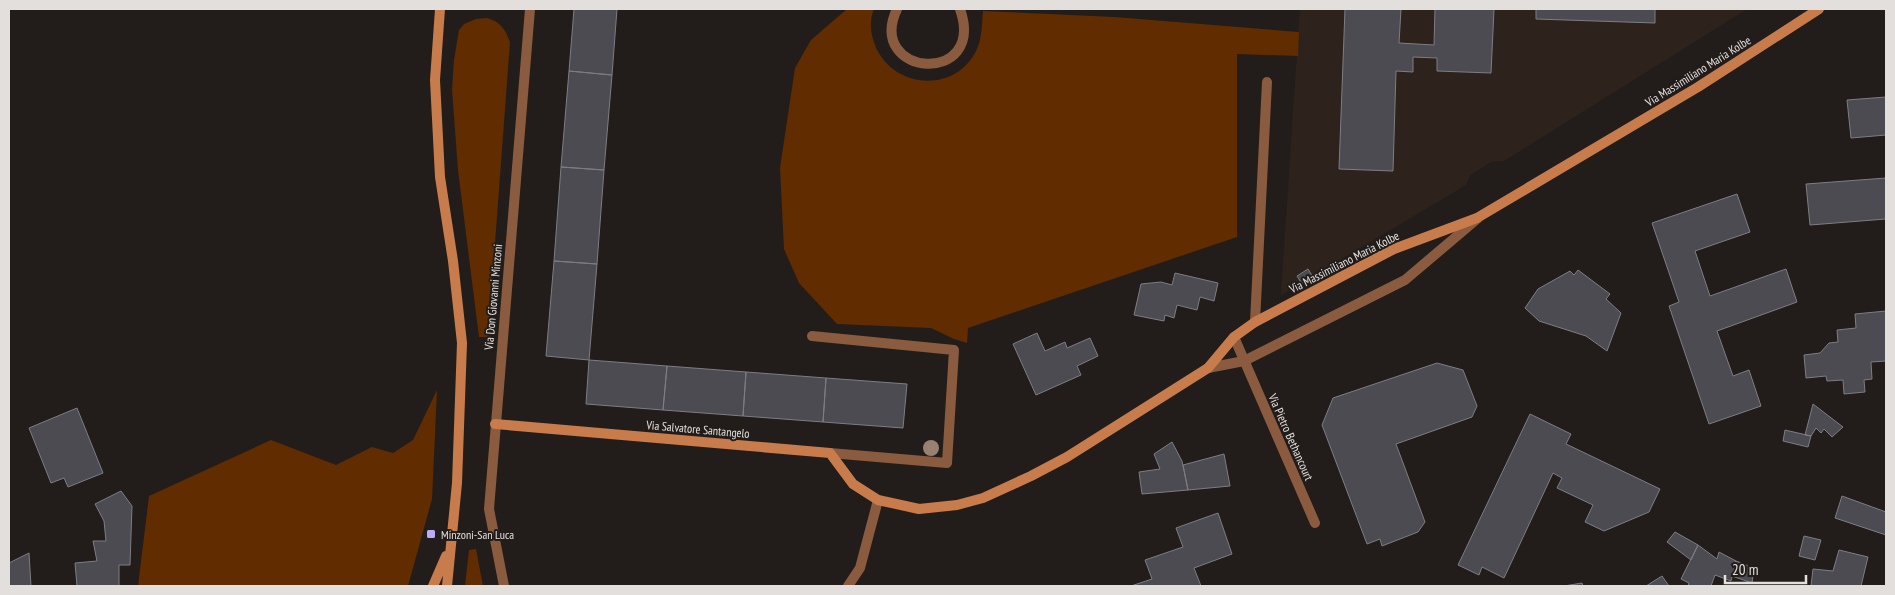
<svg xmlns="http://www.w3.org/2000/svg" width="1895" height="595" viewBox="0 0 1895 595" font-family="'PT Sans Narrow',sans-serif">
  <rect width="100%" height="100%" fill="#221d1a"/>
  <!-- built -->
  <path fill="#2e231c" d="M1300,9H1747L1504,161L1491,162L1483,167L1470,175L1466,185L1281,295Z"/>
  <!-- green -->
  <path fill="#612c00" d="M847,9H874C870,18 870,29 873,39C886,88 955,97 977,49C982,38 982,23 983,11L1114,17L1299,32L1298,56L1237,54V237L968,328L967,343L954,339L931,328L837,324L799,283L784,249L780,168L795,68L811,40Z
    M487,18C501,22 505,29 510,42L488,337H479L458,170L452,90L454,60L459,30L464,24L476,19Z
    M437,390L432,499L408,586H138L149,496L271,440L336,465L372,447L393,453L413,440Z
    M476,549L483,586H465L469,550Z"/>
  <!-- building -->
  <path fill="#4c4b51" stroke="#7e7d84" d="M574,9H617L612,75L569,71Z
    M1345,9H1401L1399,43L1434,45L1435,9H1494L1491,73L1437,71V58L1413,57V72L1396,71L1393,171L1339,169Z
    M1536,9H1655V23L1536,19Z
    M569,71L612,75L604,170L561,167Z
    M1886,97V135L1851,138L1847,100Z
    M561,167L604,170L597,264L554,261Z
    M1886,178V219L1810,225L1806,184Z
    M1737,194L1750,232L1695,251L1710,296L1786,269L1797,302L1717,331L1733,376L1749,370L1761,406L1709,424L1669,306L1679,302L1652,223Z
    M554,261L597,264L589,360L546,356Z
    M1308,269L1313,277L1302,284L1297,276Z
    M1578,270L1610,294L1606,299L1621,313L1607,351L1586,336L1539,321L1525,308L1538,289L1570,271L1574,275Z
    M1175,273L1218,283L1214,301L1200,297L1197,310L1177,305L1174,318L1165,315L1164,321L1134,315L1141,284L1161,282L1172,285Z
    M1886,311V361L1871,362L1872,379L1864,380L1865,392L1844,394L1843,380L1827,381L1826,376L1806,378L1804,355L1820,353L1829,343L1838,342L1837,330L1856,328L1855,314Z
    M1037,333L1045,351L1065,342L1067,348L1090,338L1098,356L1077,366L1081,375L1036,395L1013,344Z
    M589,360L667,366L663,410L586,404Z
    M1437,363L1463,370L1477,406L1472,417L1396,444L1425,522L1418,532L1382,546L1380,539L1367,544L1322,425L1333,398Z
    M667,366L746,372L743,416L663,410Z
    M746,372L826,378L823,422L743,416Z
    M826,378L907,384L903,428L823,422Z
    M1813,404L1843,427L1832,437L1824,429L1821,433L1816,428L1811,436L1805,435Z
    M77,408L103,473L68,487L64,478L51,483L29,428Z
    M1530,414L1571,434L1566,444L1660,489L1649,512L1604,531L1585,522L1593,505L1557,488L1562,478L1553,473L1504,578L1482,567L1479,575L1458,565Z
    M1785,430L1811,436L1808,447L1783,441Z
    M1172,442L1182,461L1188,490L1142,494L1139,472L1160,469L1154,454Z
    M1224,454L1230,486L1188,490L1183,465Z
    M121,491L132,506L130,565H119V586H77L75,563L97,561L93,541H106L104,521L95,504Z
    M1842,496L1886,512V535L1835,518Z
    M1218,513L1232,554L1194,568L1201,586H1131L1152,579L1145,560L1183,547L1176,528Z
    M1675,532L1698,545L1691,560L1667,542Z
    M1804,536L1821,540L1815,560L1799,556Z
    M1698,545L1717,559L1719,552L1736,561L1731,581L1715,575L1711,586H1688L1689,583L1681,579Z
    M1839,550L1868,557L1861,586H1811L1813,569L1833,571Z
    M29,553L31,586H9V563Z
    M1736,561L1754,568L1752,583L1732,576Z
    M1662,576L1669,586H1646Z
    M1582,583L1583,586H1564Z"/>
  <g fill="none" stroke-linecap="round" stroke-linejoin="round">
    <!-- lane -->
    <path stroke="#8a5b3e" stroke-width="10" d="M1255,322L1267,82
      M812,336L954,350L947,463L830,453"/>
    <!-- street -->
    <path stroke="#8a5b3e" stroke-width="10" d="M897,9C865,77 987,87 960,9
      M1234,337L1315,523
      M1208,368L1244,361L1405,280L1477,219
      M504,586L489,509L530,9
      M848,586L860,568L878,500"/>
    <!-- secondary -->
    <path stroke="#c87c4c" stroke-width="10" d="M440,9L435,80L440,177L453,261L462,343L457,483L447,586
      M495,424L830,453L853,484L878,500L919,509L957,505L983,498L1031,476L1067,457L1208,368L1234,337L1255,322L1394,249L1477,218L1698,87L1819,9
      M433,586L446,556"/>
  </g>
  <!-- trees -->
  <circle fill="#998172" cx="931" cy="448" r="8"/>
  <!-- markers -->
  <rect fill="#b9abf7" stroke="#221d1a" stroke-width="2" x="426" y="529" width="10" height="10" rx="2.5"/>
  <g text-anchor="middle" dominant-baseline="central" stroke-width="4" stroke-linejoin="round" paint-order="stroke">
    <!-- street labels -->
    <g font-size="12" fill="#e2dfdc" stroke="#221d1a">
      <text transform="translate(1698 71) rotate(-32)">Via Massimiliano Maria Kolbe</text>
      <text transform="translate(1344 262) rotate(-27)">Via Massimiliano Maria Kolbe</text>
      <text transform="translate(493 297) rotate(-85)">Via Don Giovanni Minzoni</text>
      <text transform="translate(698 429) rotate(5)">Via Salvatore Santangelo</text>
      <text transform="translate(1291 437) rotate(66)">Via Pietro Bethancourt</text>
    </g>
    <!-- poi labels -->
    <g font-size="12" fill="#e2dfdc" stroke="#221d1a" text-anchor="start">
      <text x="441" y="534">Minzoni-San Luca</text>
    </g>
  </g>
  <!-- border -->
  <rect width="1895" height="595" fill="none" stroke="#e2dfdc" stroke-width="20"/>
  <!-- scale -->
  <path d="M1725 575v8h81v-8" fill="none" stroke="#e2dfdc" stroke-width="2.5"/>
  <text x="1732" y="575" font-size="15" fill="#e2dfdc" stroke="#221d1a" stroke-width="4" paint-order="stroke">20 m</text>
</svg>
